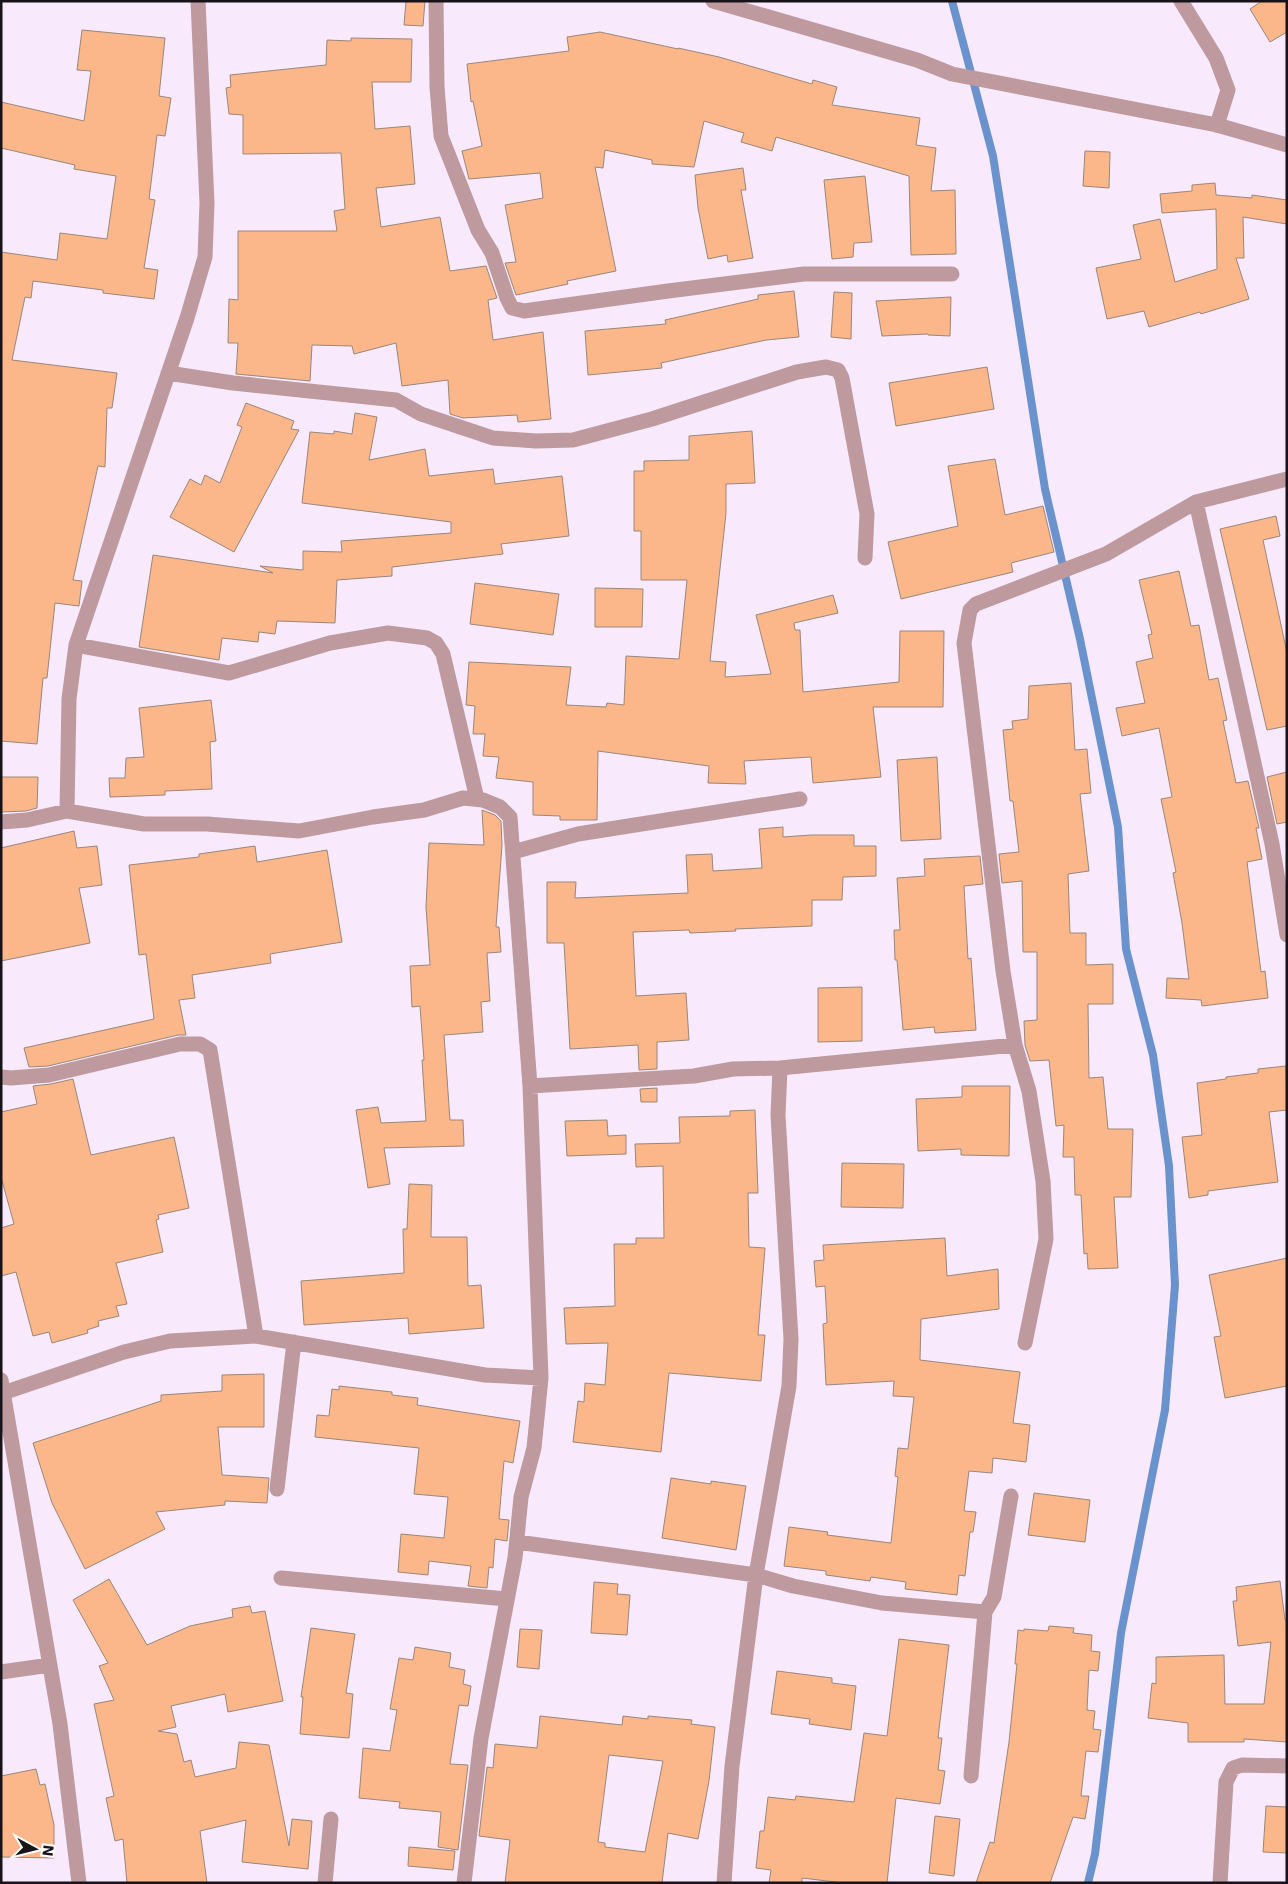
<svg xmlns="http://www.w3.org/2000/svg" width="1288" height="1884" viewBox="0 0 1288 1884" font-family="'DejaVu Sans',sans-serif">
  <rect width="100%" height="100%" fill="#f8e9fd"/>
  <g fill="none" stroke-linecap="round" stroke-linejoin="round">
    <!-- stream -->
    <path stroke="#6a93ce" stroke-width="8" d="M952,1L993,156L1045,489L1080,639L1118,827L1126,949L1153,1055L1169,1166L1175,1285L1165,1410L1121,1633L1095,1854L1088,1883"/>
  </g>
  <!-- building -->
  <path fill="#fbb689" stroke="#9b877a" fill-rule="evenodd" d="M406,1H425L423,26L404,25Z
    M1262,1H1287V32L1270,42L1250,9Z
    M82,30L165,38L159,96L171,98L165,136L157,135L149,199L155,200L144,268L158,270L154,299L103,293V290L33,281L31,298L25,297L12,360L117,373L112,408H107L105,467L98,466L73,580L82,581L79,606L55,603L47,678H43L37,744L1,741V252L57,260L60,233L107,239L116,176L74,169L75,165L1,148V102L84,121L91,71L77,70Z
    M600,32L678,49V48L719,57L812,84L813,80L837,87L832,105L920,118L916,145L936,148L931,191L955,190L956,254L911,255L909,176L776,137L772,151L741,142L744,133L704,121L694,167L652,164V160L605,150L603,168L595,167L616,271L567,281L568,284L516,295L505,263L516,262L505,205L543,198L540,173L469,179L462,151L482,146L473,101L471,102L467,64L569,51L567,37Z
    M351,38L412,39L411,82H372L375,129L410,126L415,184L376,188L381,227L440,217L450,271L486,266L497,298L488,300L493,340L543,332L551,419L518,422L517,415L463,418L450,414L448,380L402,386L396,343L354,354L352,346L312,345L310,381L236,374L238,343H228L229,299L238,300V231H337L334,211L345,209L341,153L243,154V115L229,114L226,88L231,87L230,75L326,65L327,40L351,41Z
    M1085,151L1110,152L1109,188L1083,186Z
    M743,168L746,190H741L753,258L728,262L727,255L708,259L698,208L695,175Z
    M865,176L872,242L854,243L853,257L832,259L824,180Z
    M1215,183L1216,195L1252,198V195L1287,200V224L1243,217L1244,258H1236L1249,299L1201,314L1200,312L1149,327L1144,311L1107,319L1096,268L1141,259L1133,225L1160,219L1175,282L1217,269L1216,209L1162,213L1160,194L1192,191V185Z
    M794,291L799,337L766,340L661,363L662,368L588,375L585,331L666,324L665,320L758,299V295Z
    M834,292L852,293L851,339L831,337Z
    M951,297L950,336L928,335V334L882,336L876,301Z
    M987,367L994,409L896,426L889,383Z
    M246,403L294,421L291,429L299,430L234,552L170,517L190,479L201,485L205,475L220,483L242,427L237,425Z
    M355,413L377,417L369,460L425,449L429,476L493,469L495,484L562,476L569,536L501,544L503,554L392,567V576L337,580L335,623L277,621L275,634L259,632L258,642L222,638L219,660L139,647L153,555L273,573L260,566L303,570V551L342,552L341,541L451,533V522L302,503L310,432L334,434V431L352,434Z
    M752,431L755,483L726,484V513L710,661L726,662L725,677L771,674L756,615L833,595L838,613L794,623L795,630H800L803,692L899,682L900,631H944L943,707H873L881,777L813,783L811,757L744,761L746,784L708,783L709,766L598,751L597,820H560V816L533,815V782L496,778L499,757L483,756L485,734H473L475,706L466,705L469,662L571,667L566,705L606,707L607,703L624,705L626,656L679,659L687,580H641V531H634V471H644V461L689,460V436Z
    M995,459L1005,515L1043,506L1054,552L1011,563L1013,572L901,599L888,542L958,526L948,466Z
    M1276,516L1280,536L1263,540L1287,653V726L1267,730L1220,529Z
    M1179,571L1191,626L1199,625L1209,680L1218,678L1227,720L1223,721L1236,783L1248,781L1259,828H1256L1262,859L1247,862L1261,972L1265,971L1268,998L1202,1006L1201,1000L1166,998L1167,978L1189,979L1182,923L1173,873L1176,872L1161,799L1172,797L1159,728L1122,736L1116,708L1145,703L1136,662L1153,658L1148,635L1152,634L1139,580Z
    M475,583L559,594L553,635L470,624Z
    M595,588L643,589L642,627H595Z
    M1071,683L1075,750L1087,749L1091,793L1080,794L1089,871L1068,874L1070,933H1086V965L1113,964V1004H1088L1089,1078L1103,1077L1108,1129H1133L1131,1197H1114L1118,1268L1088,1269L1087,1253L1084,1254L1081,1195H1075L1074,1157H1063L1064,1125L1056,1126L1049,1060L1030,1061L1025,1045L1024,1021L1037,1020V952H1023L1022,881L1002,883L999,854L1019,852L1013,801H1010L1003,730L1013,729L1012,721L1028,719L1029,686Z
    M211,700L216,741L210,742L212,789L165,791V795L110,797L109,778H125L126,758L144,757L139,708Z
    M937,757L941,839L901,841L897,760Z
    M1287,772V822L1277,824L1267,777Z
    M1,777H38L37,808L26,811L1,812Z
    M482,810L495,815L501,821L502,845L496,927H499L501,952L487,953L490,1001L481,1002L483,1032L444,1035L450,1120H463L464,1146L384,1148L390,1184L368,1188L356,1110L378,1107L381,1123L426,1121L422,1060H424L420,1006L412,1007L410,966L430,965L426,907L429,843L484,845Z
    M783,827V837L811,835H854V846H876V876L843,877L842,900H812V926L735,929L736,931L690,933L689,930L633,932L636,996L686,993L689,1040L657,1042V1069L639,1070L638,1045L570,1049L564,943H547V882H576L575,898L688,893L686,855L712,854L713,871L762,868L759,829Z
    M74,831L77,848L97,846L102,885L79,888L90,943L1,961V848Z
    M255,846L257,862L327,850L342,942L270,954L271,963L192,975L195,998L179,1000L186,1035H178L48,1066L29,1067L24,1048L154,1019L146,954L139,955L129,865L199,857V854Z
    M980,856L983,884L964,886L968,959L971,958L976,1030L935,1033L934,1027L903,1030L897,960H895L894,930H900L897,878L925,876L924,859Z
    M862,987V1041L818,1042V988Z
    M1286,1066L1287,1110L1269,1112L1278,1182L1208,1191V1195L1189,1198L1182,1137L1202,1135L1197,1083L1226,1079V1077L1258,1073V1069Z
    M73,1079L91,1155L174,1137L189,1208L158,1215L159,1219L156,1220L163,1252L116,1263L127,1304L116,1306L119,1316L98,1321L99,1326L87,1330L88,1333L52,1343L49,1332L33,1336L16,1272L1,1276V1228L14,1224L1,1177V1112L37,1104L33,1086L51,1084Z
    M962,1086H1010L1009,1156L961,1155V1149L918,1151L916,1099L962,1097Z
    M657,1088V1102H641L640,1089Z
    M755,1110L758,1193H748L749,1247L765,1248L758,1335H765L761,1381L669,1373L661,1452L573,1442L578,1401L584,1402L585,1383L605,1385L608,1343L566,1344L564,1308L615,1306L614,1244H636V1238H664L663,1166L636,1167L635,1144L680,1143L679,1117L730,1116V1111Z
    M607,1120L608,1136L626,1135V1154L567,1156L565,1121Z
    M842,1163L904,1164L903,1208L841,1207Z
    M409,1184L432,1185L431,1237H467L468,1286L481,1285L484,1328L409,1334L408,1318L304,1325L301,1281L404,1273L403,1229H407Z
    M945,1238L947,1276L998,1269L999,1309L921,1319L920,1360L1020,1372L1013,1423L1030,1425L1026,1462L993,1458L992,1473L969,1471L964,1511L976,1512L973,1532H970L965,1576L959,1575L957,1595L905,1589L906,1582L871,1577L870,1581L826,1575V1571L784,1566L789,1527L828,1532L827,1535L891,1543L898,1477L895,1476L898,1448L908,1449L914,1397L893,1396L894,1381L826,1385L823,1324L827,1323L825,1286L816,1287L814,1261L824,1260L823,1245Z
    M1287,1258V1386L1225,1398L1214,1337L1221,1336L1209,1275Z
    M264,1374V1427H218L222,1475L269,1478L267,1503L225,1501V1505L156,1512L165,1529L85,1569L52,1503L33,1443L161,1401V1395L222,1391V1375Z
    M339,1386L392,1392V1395L418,1398L417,1405L520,1421L513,1463L504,1461L499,1519L509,1520L507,1541L495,1539L493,1568L489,1567L487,1588L468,1586L471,1566L429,1561L428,1575L398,1572L401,1534L444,1538L448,1497L414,1494L419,1448L315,1437L317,1415L329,1416L332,1389L339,1390Z
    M671,1478L711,1484V1481L746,1486L736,1550L662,1538Z
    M1034,1493L1090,1500L1085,1542L1028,1535Z
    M109,1579L147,1645L190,1626L233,1617L232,1609L250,1606L252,1613L265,1611L283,1701L228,1712L225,1694L171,1706L176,1727L158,1731L177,1734L184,1762L191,1760L195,1777L236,1768L239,1742L269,1745L289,1846L292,1819L312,1821L308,1869L242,1862L246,1820L200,1831L207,1883H127L123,1839L115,1841L106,1798L114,1796L94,1704L114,1700L99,1666L108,1663L73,1600Z
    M1280,1581L1285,1620H1287V1742L1244,1739V1742H1188V1723L1148,1718L1152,1683L1156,1684V1657L1224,1655L1225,1704H1264L1271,1642L1238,1646L1233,1601H1237L1236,1587Z
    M594,1582L618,1584L617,1594L630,1595L627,1635L591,1633Z
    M1049,1626L1074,1628L1073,1633L1092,1635L1091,1651L1100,1652L1098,1671L1089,1670L1087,1710L1095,1711L1093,1729L1101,1730L1098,1752L1086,1751L1081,1796H1089L1085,1819L1073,1817L1050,1883H976L990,1842L994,1843L1009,1742L1017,1664H1015L1018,1630L1024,1631V1629L1048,1631Z
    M311,1628L355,1634L346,1693L353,1694L349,1738L300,1734L303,1697H301Z
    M520,1629L542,1630L539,1669L517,1667Z
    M899,1639L949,1645L938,1738H942L938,1770L945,1771L940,1804L896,1798L887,1883H844L802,1878V1883H769L771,1870L756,1868L760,1831H764L768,1797L795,1800L796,1796L854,1802L864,1733L887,1736Z
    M415,1647L451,1653L449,1667L465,1670L463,1684L471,1686L468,1706L459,1705L450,1764L468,1765L458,1850L438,1847L441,1812L399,1808L400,1802L359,1798L363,1748L390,1751L397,1710L390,1709L399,1658L413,1660Z
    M777,1671L832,1678V1683L856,1686L851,1730L809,1724L810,1719L771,1714Z
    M540,1716L622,1725L623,1716L648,1719V1716L692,1720L691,1724L715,1727L709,1781L698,1839L668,1833L662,1883H505L510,1840L479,1836L487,1767L493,1768L495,1744L537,1748ZM609,1755L663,1761L645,1852L605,1847V1843L598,1842Z
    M36,1769L40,1785L45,1784L54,1825V1858L1,1857V1776Z
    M1266,1806L1287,1807V1853L1263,1852Z
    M935,1816L960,1819L954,1876L929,1873Z
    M409,1847L455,1851L453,1870L408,1866Z"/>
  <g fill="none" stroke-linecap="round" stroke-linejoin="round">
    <!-- minor -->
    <path stroke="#be999d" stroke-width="15" d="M436,1L437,87L441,136L478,230L492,253L507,298L512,308L524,311L668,291L804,274H952
      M1181,1L1216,58L1228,90L1217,125
      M168,373L233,383L396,400L421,414L493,438L536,441L573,440L652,419L797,372L826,367L838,370L842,378L867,514L865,558
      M1196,502L1272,844L1287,935
      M76,645L229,673L330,643L388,633L427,638L436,643L443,654L477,799
      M67,811L69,699L76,645L187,318L205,257L207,203L198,1
      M1,822L27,820L67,811L144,824H207L299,831L373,817L424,810L463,798L483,800L500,807L510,817L530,1086L541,1378L485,1375L256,1336L170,1341L124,1352L3,1393
      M513,852L578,834L800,799
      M1,1077L11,1078L49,1075L180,1044H200L210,1050L256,1336
      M530,1086L694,1076L733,1069L780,1068L1015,1045
      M1025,1343L1046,1239L1043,1181L1029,1091L1015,1045L1003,971L964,643L970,610L976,604L1106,554L1196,502L1287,479
      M1,1380L60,1724L79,1883
      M277,1489L294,1342
      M517,1542L756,1575L793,1586L882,1603L985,1612L994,1597L1011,1496
      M281,1578L506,1599
      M1,1672L50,1665
      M971,1776L985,1612
      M325,1883L331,1819
      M464,1883L481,1738L515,1558L521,1497L534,1448L541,1378
      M724,1883L732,1766L756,1575L789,1386L791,1339L778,1115L780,1068
      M1220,1883L1226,1782L1233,1768L1242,1765L1287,1766"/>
    <!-- tertiary -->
    <path stroke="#be999d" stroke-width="15" d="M713,1L917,60L952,74L1217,125L1287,145"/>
  </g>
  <!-- border -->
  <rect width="1288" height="1884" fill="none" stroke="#181319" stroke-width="5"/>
  <!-- north arrow -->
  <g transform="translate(35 1849) rotate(97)" stroke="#ffffff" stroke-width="4" paint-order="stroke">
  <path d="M0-4L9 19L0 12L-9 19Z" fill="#181319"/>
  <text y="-8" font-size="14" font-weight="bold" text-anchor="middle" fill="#181319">N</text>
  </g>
</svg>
